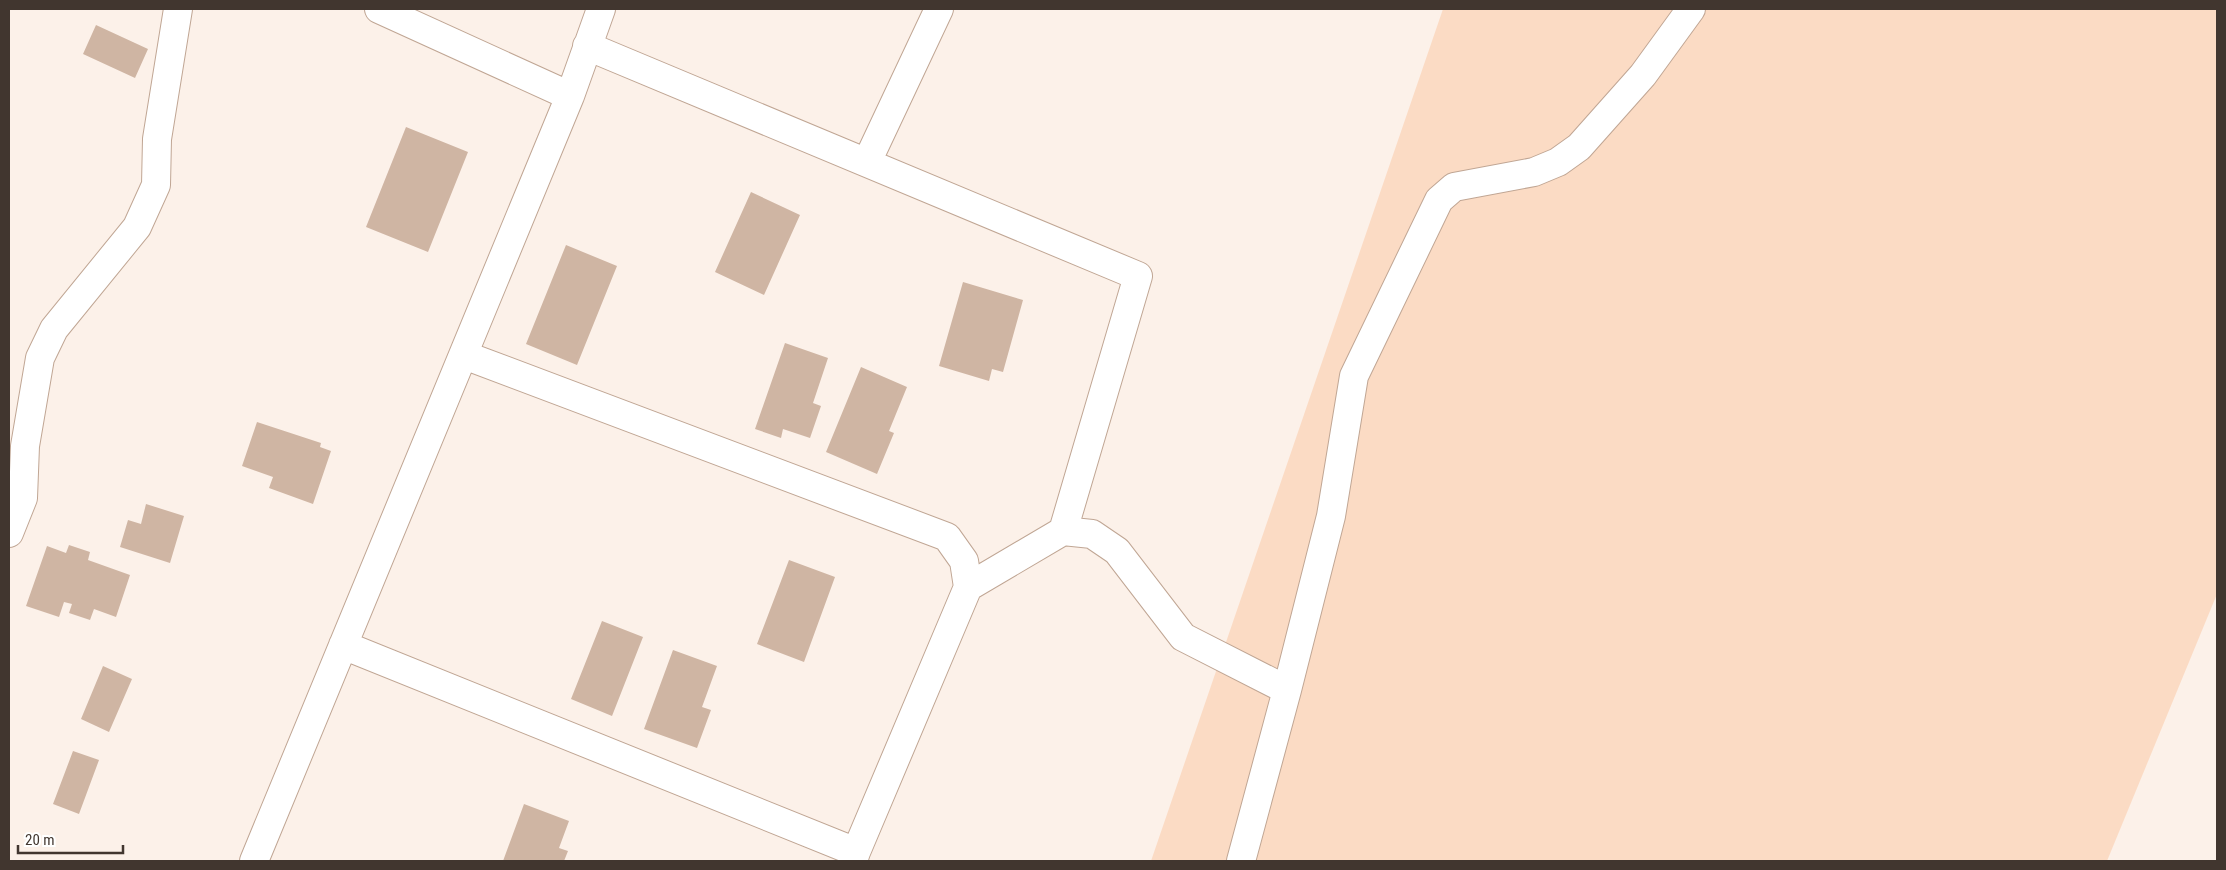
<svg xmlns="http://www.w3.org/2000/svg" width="2226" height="870" viewBox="0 0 2226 870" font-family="'Roboto Condensed',sans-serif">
  <rect width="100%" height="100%" fill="#fcf1e9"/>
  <!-- green -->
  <path fill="#fbdbc4" d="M1443,9H2217V594L2107,861H1151Z"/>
  <!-- building -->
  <path fill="#cfb5a3" d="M96,25L148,49L135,78L83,54Z
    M406,127L468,152L428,252L366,227Z
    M751,192L800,215L764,295L715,272Z
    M566,245L617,266L577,365L526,344Z
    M963,282L1023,300L1003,372L992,369L989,381L939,366Z
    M785,343L828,358L813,403L821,406L810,438L783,429L781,438L755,429Z
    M861,367L907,387L889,431L894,433L877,474L826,452Z
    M257,422L321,443L320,447L331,451L313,504L269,488L273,477L242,466Z
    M146,504L184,516L170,563L120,547L128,520L141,524Z
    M69,545L90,552L88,560L130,575L116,617L94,609L90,620L69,613L72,604L64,602L59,617L26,606L47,546L66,553Z
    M789,560L835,577L804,662L757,644Z
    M602,621L643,637L612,716L571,699Z
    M673,650L717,666L702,707L711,710L697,748L644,729Z
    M103,666L132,679L109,732L81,719Z
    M73,751L99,760L79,814L53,804Z
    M524,804L569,821L559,848L568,851L564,861H503Z"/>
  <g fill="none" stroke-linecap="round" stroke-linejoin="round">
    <!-- minor casing -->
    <g stroke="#c0a694" stroke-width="30">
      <path id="minor" d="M379,9L570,96
        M587,46L1138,276L1063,531
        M867,162L939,9
        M464,355L947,537L964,561L968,587L856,852
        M9,533L23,498L25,446L40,358L54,329L137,227L156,185L157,139L178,9
        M968,587L1063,531L1092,534L1117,551L1183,637L1287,690
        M343,645L856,852L853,861
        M254,861L570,96L601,9
        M1241,861L1287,690L1331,516L1354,376L1439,200L1454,187L1534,172L1558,162L1579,147L1643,75L1691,9"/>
    </g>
    <!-- minor -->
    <use href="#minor" stroke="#fff" stroke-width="28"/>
  </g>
  <!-- border -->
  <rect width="2226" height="870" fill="none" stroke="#41362f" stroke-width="20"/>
  <!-- scale -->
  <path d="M18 845v8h105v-8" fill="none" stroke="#41362f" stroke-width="2.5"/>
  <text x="25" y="845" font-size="15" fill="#41362f" stroke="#ffffff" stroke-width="4" paint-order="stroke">20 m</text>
</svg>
